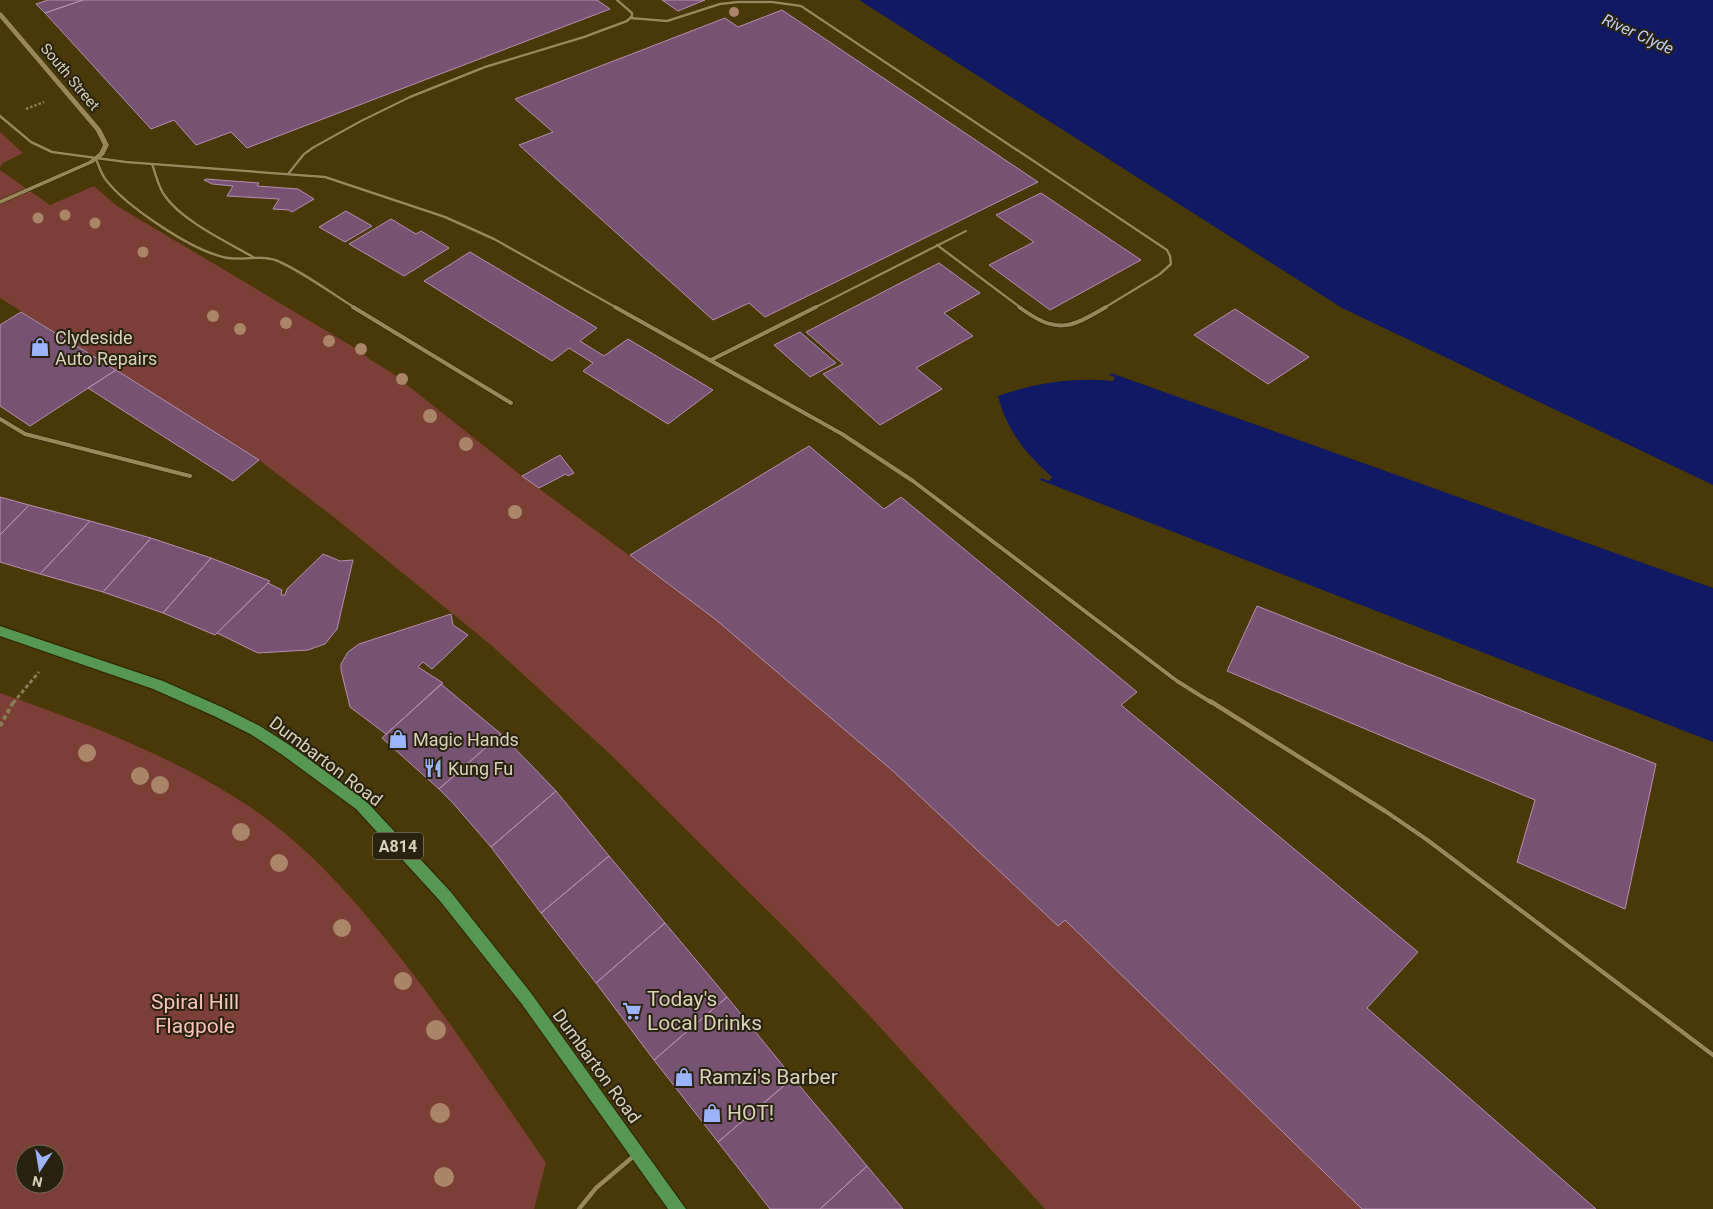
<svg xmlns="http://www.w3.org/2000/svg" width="1713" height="1209" viewBox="0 0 1713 1209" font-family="Roboto,sans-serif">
  <rect width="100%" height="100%" fill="#493908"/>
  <!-- green -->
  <path fill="#7b3f37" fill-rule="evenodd" d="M0,132L23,153L3,163L0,168Z
    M0,170L50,205L94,186L117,206L362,352L369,359L392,373L522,476L715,619L893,771L1058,926L1065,920L1362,1209H1045L868,1014L796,939L611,755L491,645L335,518L259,460L0,298Z
    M0,693C83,722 170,755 244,803C304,842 351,895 395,951C449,1019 497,1092 546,1163L534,1209H0ZM25,1154H55V1184H25Z"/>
  <!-- water -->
  <path fill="#101964" d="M859,0H1713V485L1342,308Z
    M1111,373L1713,588V742L1040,480L1041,478L1049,481L1052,477C1025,453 1007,431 998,396C1036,383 1072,377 1113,381L1115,377L1109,375Z"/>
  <!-- building -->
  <path fill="#765373" stroke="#b58fb2" d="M48,0H83L45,13L36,4Z
    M83,0H597L610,9L247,148L231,132L196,145L174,120L151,129L45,13Z
    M662,0H705L678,11Z
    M782,10L1038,182L765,317L749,303L713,320L519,145L553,132L515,99L725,18L738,27Z
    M206,179L259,183L257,186L298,189L314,199L292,212L289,210L273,209L279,199L227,196L233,186L212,184L204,180Z
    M1041,193L1141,260L1050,310L989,265L1034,242L996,215Z
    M346,211L372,226L345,242L319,227Z
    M391,219L416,234L421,231L449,248L404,276L349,244Z
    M470,252L597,328L580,341L604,356L628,339L713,390L668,424L583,371L593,363L569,348L552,361L424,281Z
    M939,263L980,293L944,313L973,336L916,368L942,389L880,425L823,374L843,364L806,332Z
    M1235,309L1309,357L1268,384L1194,335Z
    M21,312L116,370L30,426L0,406V325Z
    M800,332L836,363L810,377L774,345Z
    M116,370L259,460L233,481L88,388Z
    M809,446L884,509L901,497L1137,692L1121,705L1418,952L1367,1008L1596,1209H1362L1065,920L1058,926L893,771L715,619L630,555Z
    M560,455L574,473L568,476L566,474L539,488L522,476Z
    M0,497L29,505L0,535Z
    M29,505L90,521L40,574L0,562V535Z
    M90,521L151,538L103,592L40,574Z
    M151,538L211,558L163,613L103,592Z
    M323,554L340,561L353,560L337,629L325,644L308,650L258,653L217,633L268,583L282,590L281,595H285L287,589Z
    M211,558L270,581L215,635L163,613Z
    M1257,606L1656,764L1625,909L1517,862L1535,800L1227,671Z
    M451,614L453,625L468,635L432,669L423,662L418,667L443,683L386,734L350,707L341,670V664L348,652L359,644Z
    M441,684L501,734L439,789L382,738Z
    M501,734L556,791L491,847L452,802L439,789Z
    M556,791L609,856L541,913L491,847Z
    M609,856L665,923L596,983L541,913Z
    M665,923L727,997L654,1060L596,983Z
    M727,997L793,1078L718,1142L654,1060Z
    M793,1078L867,1166L820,1209H770L718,1142Z
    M867,1166L903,1209H820Z"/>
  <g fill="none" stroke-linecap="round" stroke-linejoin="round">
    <!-- service-far2 casing -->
    <g stroke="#2c2100" stroke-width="3">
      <path id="service-far2" d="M630,18L667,21L720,4L738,2H772L801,6L1167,250L1170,256L1171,264L1160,274L1104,308
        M0,116L31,142L52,152L126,162L325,177L445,217L494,239L617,308
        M96,159C99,166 101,174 106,180C127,207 190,249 223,257C242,262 262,253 280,262C306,274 331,293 355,308
        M152,164C156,174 158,187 165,196C181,220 227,242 253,257
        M288,174L304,154L314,147L361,121L410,97L485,67L584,37L627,21L632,16V13L617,0
        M937,245L1021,308
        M814,308L966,231"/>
    </g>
    <!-- service-far1 casing -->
    <g stroke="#2c2100" stroke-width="5">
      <path id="service-far1" d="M353,307L511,403
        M615,307L842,434L913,481L1177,681L1212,703
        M1019,307C1056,334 1069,329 1106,307
        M711,360L816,307
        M0,419L25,434L190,476"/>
    </g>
    <!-- service casing -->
    <g stroke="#2c2100" stroke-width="5.5">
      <path id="service" d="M1210,701L1385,811L1426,839L1713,1055
        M579,1209L596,1188L635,1155"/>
    </g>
    <!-- tertiary casing -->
    <g stroke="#2c2100" stroke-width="1">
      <path id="tertiary" d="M0,12L2,13L101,129L109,145L104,155L93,163L0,204V200L89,161L99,153L103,145L96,131L0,18Z"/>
    </g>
    <!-- primary casing -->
    <g stroke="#2c2100" stroke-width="2">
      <path id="primary" d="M0,626L163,681L224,708L260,726L291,746L366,801L450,891L531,993L686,1209H668L521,1003L440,901L356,809L281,754L250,734L214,716L153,689L0,636Z"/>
    </g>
    <!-- path-far2 -->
    <path stroke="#897d57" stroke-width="2.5" stroke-dasharray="2.5 2" stroke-linecap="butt" d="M26,109L44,102"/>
    <!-- path-far1 -->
    <path stroke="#897d57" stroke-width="3" stroke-dasharray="4 2.5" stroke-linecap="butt" d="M13,703L39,672"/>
    <!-- path -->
    <path stroke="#897d57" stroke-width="4" stroke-dasharray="4.5 3" stroke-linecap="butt" d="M0,726L14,701"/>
    <!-- service-far2 -->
    <use href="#service-far2" stroke="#99875a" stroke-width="2.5"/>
    <!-- service-far1 -->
    <use href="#service-far1" stroke="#99875a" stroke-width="4"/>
    <!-- service -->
    <use href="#service" stroke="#99875a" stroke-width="4.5"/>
    <!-- tertiary -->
    <use href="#tertiary" fill="#99875a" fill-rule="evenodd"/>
    <!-- primary -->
    <use href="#primary" fill="#569853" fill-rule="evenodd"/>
  </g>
  <!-- trees -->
  <g fill="#aa856a">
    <circle cx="734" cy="12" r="5"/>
    <circle cx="65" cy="215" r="5.5"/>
    <circle cx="38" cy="218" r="5.5"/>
    <circle cx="95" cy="223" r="5.5"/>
    <circle cx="143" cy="252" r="5.5"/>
    <circle cx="213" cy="316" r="6"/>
    <circle cx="286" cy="323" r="6"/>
    <circle cx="240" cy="329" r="6"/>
    <circle cx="329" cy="341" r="6"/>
    <circle cx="361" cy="349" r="6"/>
    <circle cx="402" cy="379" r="6"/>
    <circle cx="430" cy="416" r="7"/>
    <circle cx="466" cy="444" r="7"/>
    <circle cx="515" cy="512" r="7"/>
    <circle cx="87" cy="753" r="9"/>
    <circle cx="140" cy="776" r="9"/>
    <circle cx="160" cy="785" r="9"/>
    <circle cx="241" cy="832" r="9"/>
    <circle cx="279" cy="863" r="9"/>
    <circle cx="342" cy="928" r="9"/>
    <circle cx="403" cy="981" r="9"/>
    <circle cx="436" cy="1030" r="10"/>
    <circle cx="440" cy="1113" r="10"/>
    <circle cx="444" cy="1177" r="10"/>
  </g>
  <!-- icons -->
  <defs>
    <g id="shop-bare" transform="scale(1.5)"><path d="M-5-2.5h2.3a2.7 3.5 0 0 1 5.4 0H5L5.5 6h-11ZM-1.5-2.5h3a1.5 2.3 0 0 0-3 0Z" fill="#9bb4fd" stroke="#29220f" stroke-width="2.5" paint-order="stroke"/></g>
    <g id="restaurant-bare" transform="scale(1.5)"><path d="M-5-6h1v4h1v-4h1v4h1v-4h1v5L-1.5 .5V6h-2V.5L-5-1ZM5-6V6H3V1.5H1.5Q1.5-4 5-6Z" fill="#9bb4fd" stroke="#29220f" stroke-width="2.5" paint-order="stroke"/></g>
    <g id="supermarket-bare" transform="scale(1.5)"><path d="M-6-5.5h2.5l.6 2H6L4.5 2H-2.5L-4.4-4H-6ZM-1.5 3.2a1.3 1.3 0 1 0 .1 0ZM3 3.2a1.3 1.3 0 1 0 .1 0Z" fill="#9bb4fd" stroke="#29220f" stroke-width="2.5" paint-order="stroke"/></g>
  </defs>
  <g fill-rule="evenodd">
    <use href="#shop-bare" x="40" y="347"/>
    <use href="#shop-bare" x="398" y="739"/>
    <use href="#restaurant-bare" x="433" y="768"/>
    <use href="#supermarket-bare" x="632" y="1011"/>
    <use href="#shop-bare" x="684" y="1077"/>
    <use href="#shop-bare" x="712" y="1113"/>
  </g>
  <g text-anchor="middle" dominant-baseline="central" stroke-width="4" stroke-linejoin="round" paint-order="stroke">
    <!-- far-street labels -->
    <g font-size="15" fill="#dbd2ba" stroke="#29220f">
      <text transform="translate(70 77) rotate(50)">South Street</text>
    </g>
    <!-- far-water labels -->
    <g font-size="16" font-style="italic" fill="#c0d0fc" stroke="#29220f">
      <text transform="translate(1638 34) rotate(24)">River Clyde</text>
    </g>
    <!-- shield labels -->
    <rect fill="#29220f" stroke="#a69d87" stroke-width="1" x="373" y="832.5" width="50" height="27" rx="4"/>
    <g font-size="16" font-weight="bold" fill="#dbd2ba">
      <text x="398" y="846">A814</text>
    </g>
    <!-- poi labels -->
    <g font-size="18" fill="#dbd2ba" stroke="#29220f" text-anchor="start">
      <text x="55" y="337">Clydeside<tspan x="55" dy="21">Auto Repairs</tspan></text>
      <text x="413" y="739">Magic Hands</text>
      <text x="448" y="768">Kung Fu</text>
    </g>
    <!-- street labels -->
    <g font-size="18" fill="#dbd2ba" stroke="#29220f">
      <text transform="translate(326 761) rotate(37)">Dumbarton Road</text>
      <text transform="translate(597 1066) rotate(54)">Dumbarton Road</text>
    </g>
    <!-- near-poi labels -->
    <g font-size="21" fill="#dbd2ba" stroke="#29220f" text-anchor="start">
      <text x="647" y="999">Today's<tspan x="647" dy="24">Local Drinks</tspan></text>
      <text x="699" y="1077">Ramzi's Barber</text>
      <text x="727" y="1113">HOT!</text>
    </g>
    <!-- near-park labels -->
    <g font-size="21" fill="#fac4bb" stroke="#29220f">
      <text x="195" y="1002">Spiral Hill<tspan x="195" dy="24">Flagpole</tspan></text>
    </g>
  </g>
  <!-- north arrow -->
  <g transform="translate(40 1169) rotate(192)"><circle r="24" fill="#29220f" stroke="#706853"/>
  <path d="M0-4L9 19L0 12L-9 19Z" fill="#9bb4fd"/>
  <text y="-8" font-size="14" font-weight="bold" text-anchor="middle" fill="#dbd2ba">N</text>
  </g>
</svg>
